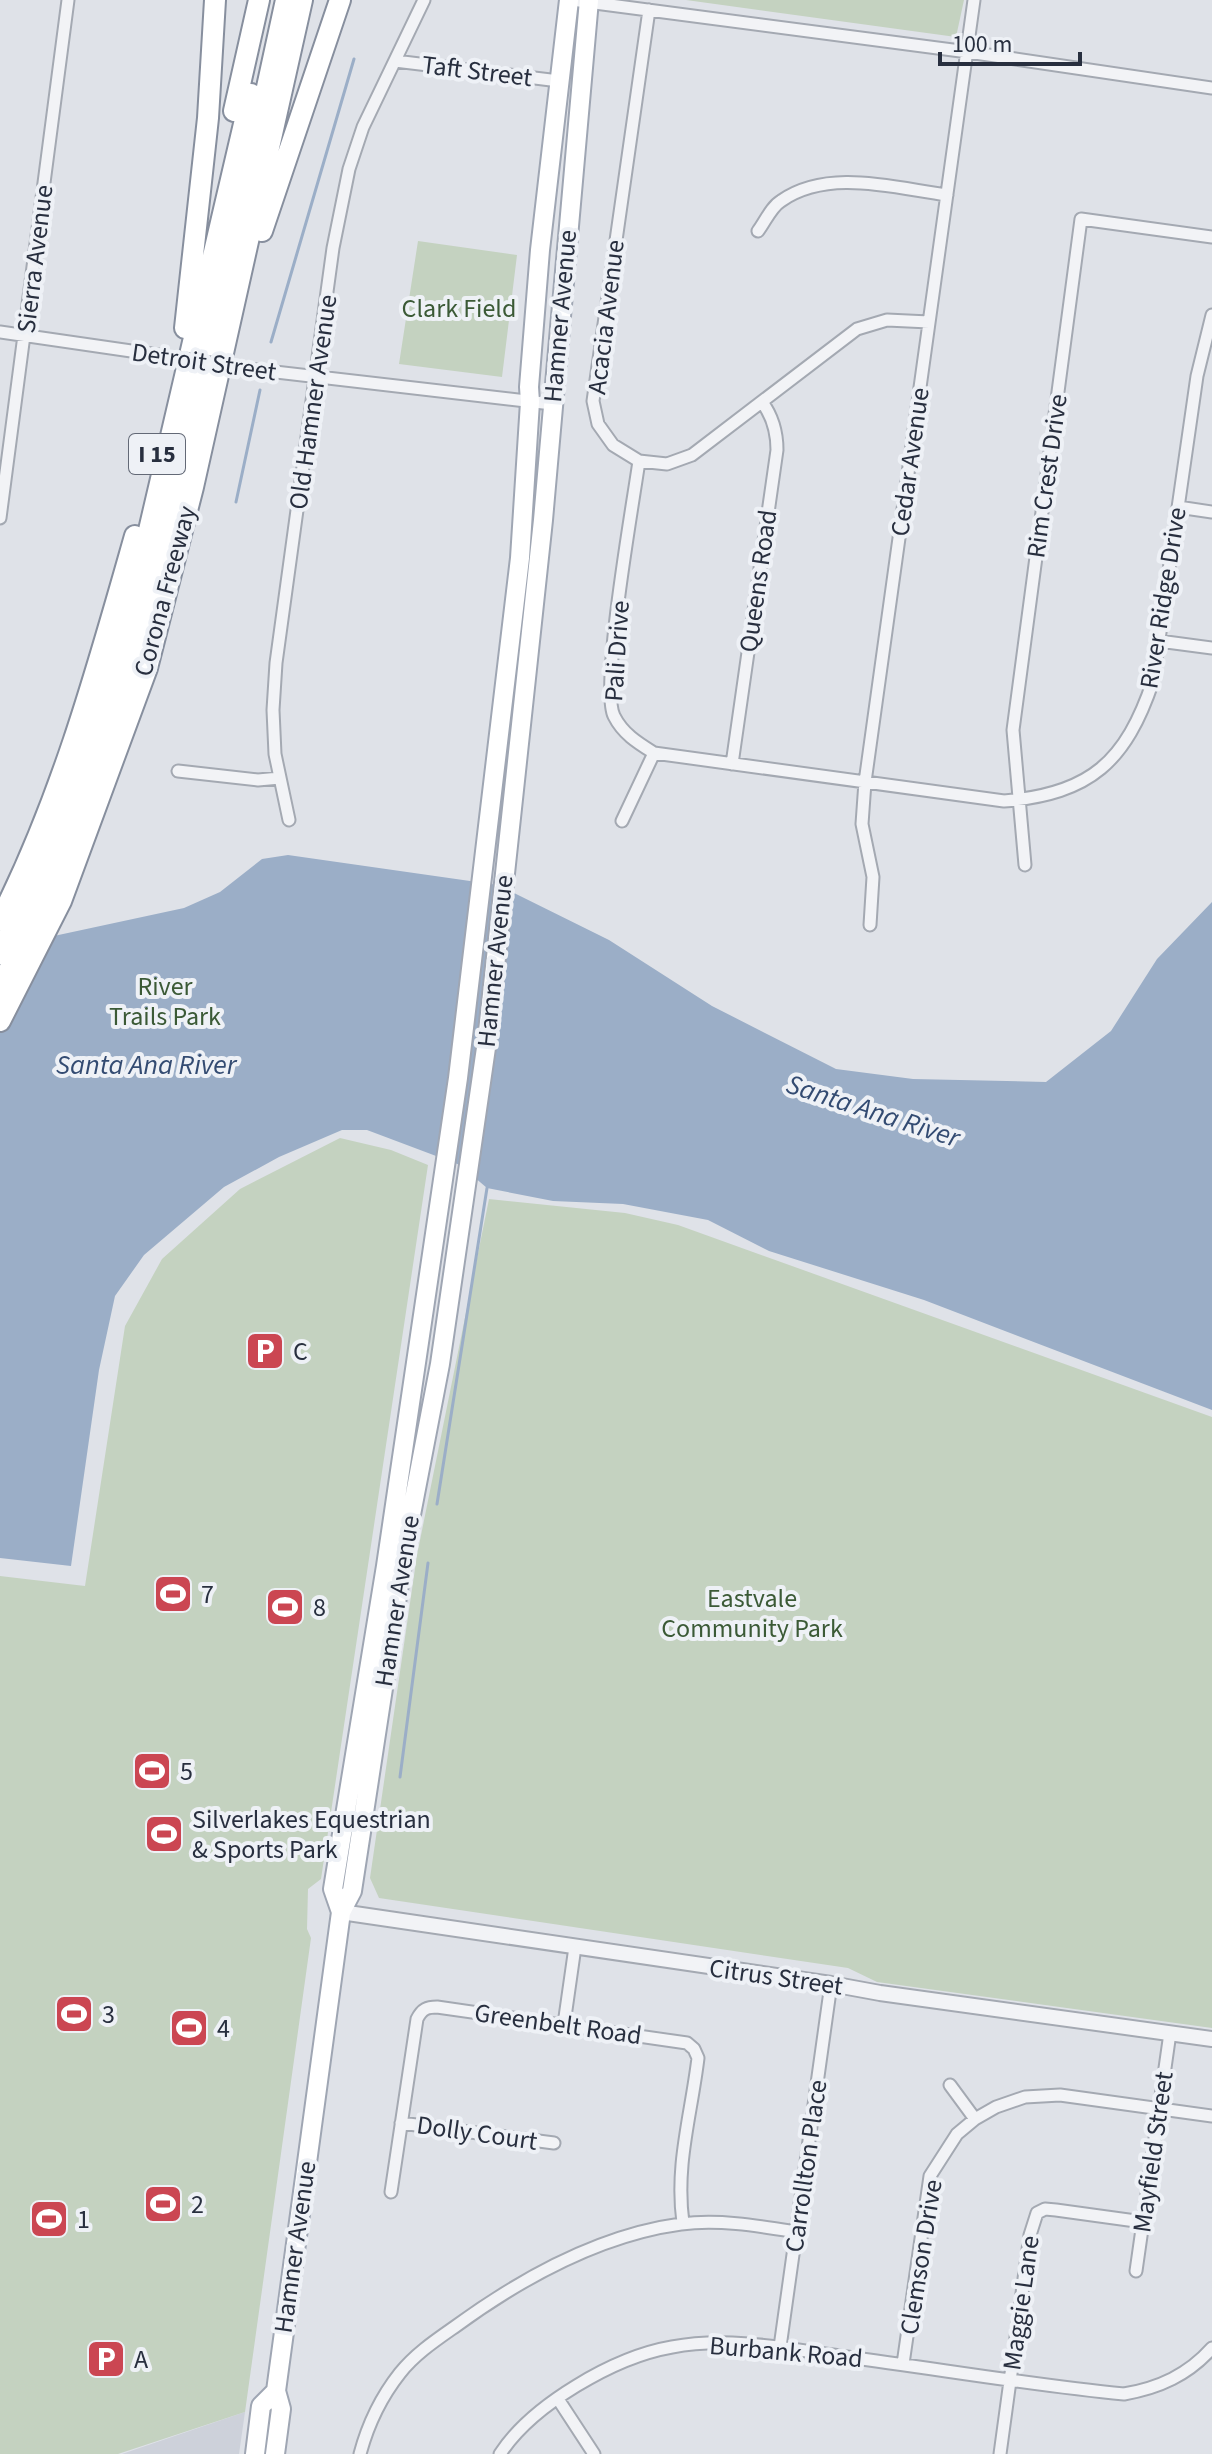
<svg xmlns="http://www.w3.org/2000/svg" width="1212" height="2454" viewBox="0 0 1212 2454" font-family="'Source Sans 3',sans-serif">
  <rect width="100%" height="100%" fill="#dfe2e8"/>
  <!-- built -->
  <path fill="#cdd1da" d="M245,2412L239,2454H122Z"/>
  <!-- green -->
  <path fill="#c4d2c0" d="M686,0H964L956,37Z
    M418,241L517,255L502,377L399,364Z
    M340,1138L391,1150L428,1165L321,1879L308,1889L307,1929L311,1938L245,2412L118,2454H0V1576L85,1586L125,1326L162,1259L240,1189Z
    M489,1199L625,1213L678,1225L1212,1417V2028L877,1982L848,1968L379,1898L370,1878L417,1555Z"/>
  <!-- water -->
  <path fill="#9baec7" d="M288,855L498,885L609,940L712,1006L836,1069L913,1079L1046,1082L1111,1031L1157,959L1212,902V1410L924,1300L769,1251L708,1220L623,1204L553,1201L487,1188L460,1165L367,1130H342L279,1157L224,1187L144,1255L115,1296L99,1370L71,1566L0,1558V951L12,945L184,908L220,892L262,859Z"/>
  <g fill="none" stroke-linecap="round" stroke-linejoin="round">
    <!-- stream -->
    <path stroke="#9baec7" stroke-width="3" d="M271,342L354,59
      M236,502L260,390
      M437,1504L487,1188
      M400,1777L428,1563"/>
    <!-- minor casing -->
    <g stroke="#a4a9b2" stroke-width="15">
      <path id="minor" d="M572,0L968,52L1212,88
        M649,10L593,401L598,424L613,445L639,461L667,464L692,455L857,329L887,320L929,322
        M395,61L559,81
        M758,231C765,222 771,207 781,201C828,168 894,188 947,195
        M0,332L145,353
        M250,369L552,404
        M639,461C633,504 600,688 614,716C623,734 638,743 654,753L1004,801C1091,794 1126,761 1153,681L1197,376L1212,315
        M1178,507L1212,512
        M0,518L68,0
        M1159,641L1212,648
        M732,764L777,450C777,432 773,417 762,402
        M178,771L258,780L280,778
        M289,820L275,754L273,710L276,663L333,248L349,169L363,127L424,0
        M622,821L654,753
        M1025,865L1013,730L1081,219L1212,237
        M870,925L873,877L862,824L865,782L974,0
        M564,2024L575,1947
        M950,2085L975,2119
        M401,2123L554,2143
        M391,2192L417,2019C422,2009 427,2007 437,2007L687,2043L694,2049L698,2058C691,2116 675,2165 683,2223
        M1136,2271L1170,2033
        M780,2347L831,1984
        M903,2364L930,2176L957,2134L975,2119L996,2107L1025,2097L1060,2095L1212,2116
        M558,2399L594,2454
        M360,2454C368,2424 381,2397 400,2373C415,2354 436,2340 456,2326C522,2278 599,2235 681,2224C719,2219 759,2226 796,2232
        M500,2454C532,2405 614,2357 672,2347C730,2336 789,2349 847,2357C939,2369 1031,2385 1124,2394C1159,2388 1188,2375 1212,2348
        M1000,2454L1030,2235L1037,2213L1045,2209L1056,2210L1143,2222"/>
    </g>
    <!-- tertiary casing -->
    <g stroke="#a4a9b2" stroke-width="18">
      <path id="tertiary" d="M341,1912L831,1984L880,1993L1212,2039"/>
    </g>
    <!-- primary casing -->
    <g stroke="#9fa6b3" stroke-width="22">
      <path id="primary" d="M341,1912L333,1889L386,1566L458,1078L520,558L530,402L529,387L540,250L569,0
        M255,2454L261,2406L276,2391
        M275,2454L281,2409L276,2391L341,1912L352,1891L404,1551L440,1364L487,1041L543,520L589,0"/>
    </g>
    <!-- motorway casing -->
    <g stroke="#878f9e" stroke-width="24">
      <path id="motorway" d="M234,111L259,0
        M262,231L340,0
        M185,328L208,118L215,0
        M0,920C62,798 98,666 135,536
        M0,954L50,847L94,728L132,603L251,94
        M0,989L42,900L83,804L120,697L149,604L215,326L286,0
        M0,1021L61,901L147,668L193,487L302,0"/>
    </g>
    <!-- minor -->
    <use href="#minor" stroke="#f2f3f6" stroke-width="11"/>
    <!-- tertiary -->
    <use href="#tertiary" stroke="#f2f3f6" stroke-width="14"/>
    <!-- primary -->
    <use href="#primary" stroke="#fff" stroke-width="18"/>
    <!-- motorway -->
    <use href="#motorway" stroke="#fff" stroke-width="20"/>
    <!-- minor-bridge casing -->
    <g stroke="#a4a9b2" stroke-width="15" stroke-linecap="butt">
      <path id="minor-bridge" d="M145,353L250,369"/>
    </g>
    <!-- minor-bridge -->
    <use href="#minor-bridge" stroke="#f2f3f6" stroke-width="11"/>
  </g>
  <!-- icons -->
  <defs>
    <g id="parking-square" transform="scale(2)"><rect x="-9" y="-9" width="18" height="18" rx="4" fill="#cb4652" stroke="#eef1f6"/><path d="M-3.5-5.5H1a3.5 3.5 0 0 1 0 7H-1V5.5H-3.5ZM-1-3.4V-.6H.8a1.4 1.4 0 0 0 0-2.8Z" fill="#fff"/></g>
    <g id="stadium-square" transform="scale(2)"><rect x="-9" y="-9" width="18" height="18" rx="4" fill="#cb4652" stroke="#eef1f6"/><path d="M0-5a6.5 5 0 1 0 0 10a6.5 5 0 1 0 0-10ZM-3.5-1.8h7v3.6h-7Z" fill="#fff"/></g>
  </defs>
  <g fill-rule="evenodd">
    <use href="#parking-square" x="265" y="1351"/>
    <use href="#stadium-square" x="173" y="1594"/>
    <use href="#stadium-square" x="285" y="1607"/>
    <use href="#stadium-square" x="152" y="1771"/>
    <use href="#stadium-square" x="164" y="1834"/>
    <use href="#stadium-square" x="74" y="2014"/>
    <use href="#stadium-square" x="189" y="2028"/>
    <use href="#stadium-square" x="163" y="2204"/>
    <use href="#stadium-square" x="49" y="2219"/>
    <use href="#parking-square" x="106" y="2359"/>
  </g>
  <g text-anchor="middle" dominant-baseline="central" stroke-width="8" stroke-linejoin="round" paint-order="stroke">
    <!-- shield labels -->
    <rect fill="#eef1f6" stroke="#636976" stroke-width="2" x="129" y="434" width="56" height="40" rx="6"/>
    <g font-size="24" font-weight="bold" fill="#282f3f">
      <text x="157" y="454">I 15</text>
    </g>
    <!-- street labels -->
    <g font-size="26" fill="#282f3f" stroke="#eef1f6">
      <text transform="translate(477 71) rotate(7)">Taft Street</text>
      <text transform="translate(35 259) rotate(-83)">Sierra Avenue</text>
      <text transform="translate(560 316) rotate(-85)">Hamner Avenue</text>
      <text transform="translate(606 317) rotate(-83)">Acacia Avenue</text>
      <text transform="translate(204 362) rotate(8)">Detroit Street</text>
      <text transform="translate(313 402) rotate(-82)">Old Hamner Avenue</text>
      <text transform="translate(910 462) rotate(-82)">Cedar Avenue</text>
      <text transform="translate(1047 476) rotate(-82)">Rim Crest Drive</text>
      <text transform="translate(758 581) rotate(-82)">Queens Road</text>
      <text transform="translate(165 591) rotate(-75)">Corona Freeway</text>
      <text transform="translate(1163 598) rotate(-81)">River Ridge Drive</text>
      <text transform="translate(617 651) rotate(-86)">Pali Drive</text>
      <text transform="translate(495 961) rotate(-84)">Hamner Avenue</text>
      <text transform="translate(397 1601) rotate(-81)">Hamner Avenue</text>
      <text transform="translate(776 1977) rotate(8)">Citrus Street</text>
      <text transform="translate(558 2024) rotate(8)">Greenbelt Road</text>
      <text transform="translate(477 2133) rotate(8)">Dolly Court</text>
      <text transform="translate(1153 2152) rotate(-82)">Mayfield Street</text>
      <text transform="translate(806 2166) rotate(-82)">Carrollton Place</text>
      <text transform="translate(295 2247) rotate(-82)">Hamner Avenue</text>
      <text transform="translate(921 2257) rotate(-81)">Clemson Drive</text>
      <text transform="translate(1021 2303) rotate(-82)">Maggie Lane</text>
      <text transform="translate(786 2352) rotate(5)">Burbank Road</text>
    </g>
    <!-- park labels -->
    <g font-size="26" fill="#3b5a36" stroke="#eef1f6">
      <text x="459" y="308">Clark Field</text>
      <text x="165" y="986">River<tspan x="165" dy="30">Trails Park</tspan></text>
      <text x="752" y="1598">Eastvale<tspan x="752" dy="30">Community Park</tspan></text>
    </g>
    <!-- poi labels -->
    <g font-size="26" fill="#282f3f" stroke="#eef1f6" text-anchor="start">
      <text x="293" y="1351">C</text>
      <text x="201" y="1594">7</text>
      <text x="313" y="1607">8</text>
      <text x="180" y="1771">5</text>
      <text x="192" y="1819">Silverlakes Equestrian<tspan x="192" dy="30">&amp; Sports Park</tspan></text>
      <text x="102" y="2014">3</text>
      <text x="217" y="2028">4</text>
      <text x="191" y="2204">2</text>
      <text x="77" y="2219">1</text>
      <text x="134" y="2359">A</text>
    </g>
    <!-- water labels -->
    <g font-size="28" font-style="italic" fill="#334b72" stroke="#eef1f6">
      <text x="146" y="1065">Santa Ana River</text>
      <text transform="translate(873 1111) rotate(18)">Santa Ana River</text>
    </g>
  </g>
  <!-- scale -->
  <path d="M940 52v12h140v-12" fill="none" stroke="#282f3f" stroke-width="4"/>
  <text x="952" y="52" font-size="24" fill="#282f3f" stroke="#eef1f6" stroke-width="6" paint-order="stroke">100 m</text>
</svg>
